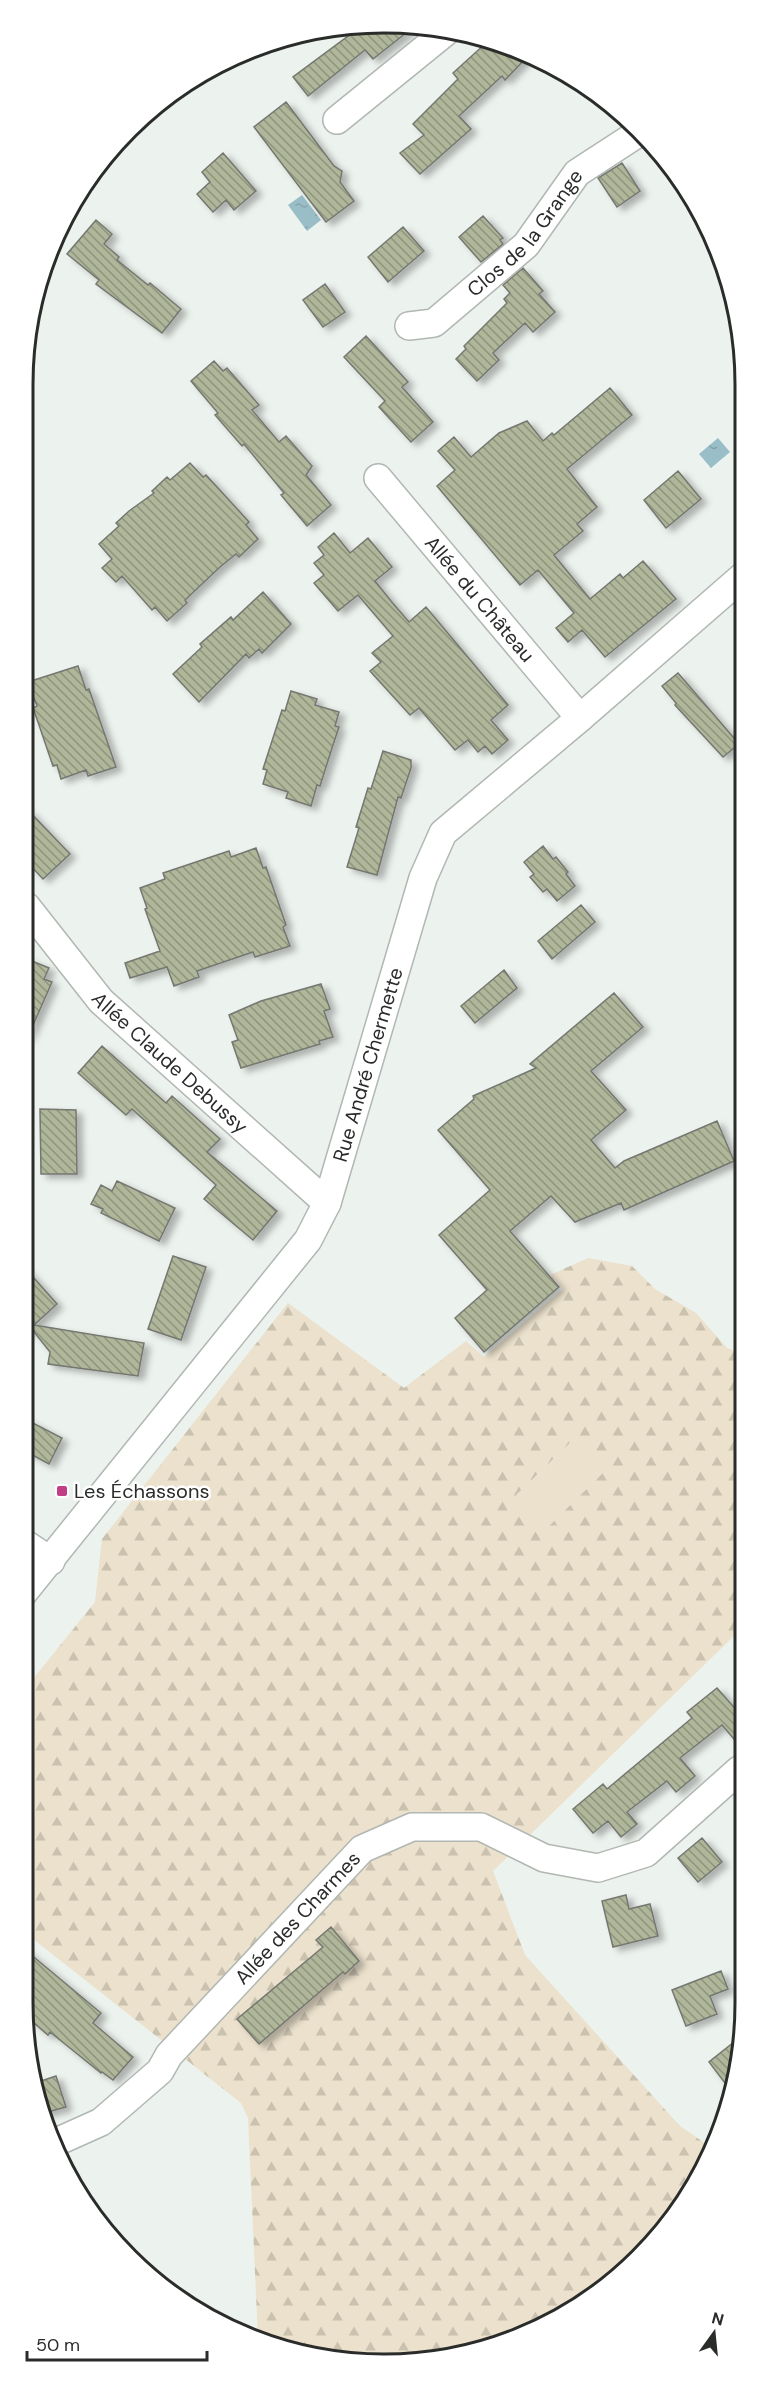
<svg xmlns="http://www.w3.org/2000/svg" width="768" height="2387" viewBox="0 0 768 2387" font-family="'DM Sans',sans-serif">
  <defs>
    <pattern id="forest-firs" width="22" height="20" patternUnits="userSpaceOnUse" patternTransform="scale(1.5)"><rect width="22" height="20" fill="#ebe1cc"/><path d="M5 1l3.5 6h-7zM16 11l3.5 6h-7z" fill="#cac1af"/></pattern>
    <pattern id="water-ripples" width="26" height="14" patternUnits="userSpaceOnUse" patternTransform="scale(1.5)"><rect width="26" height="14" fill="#99bec7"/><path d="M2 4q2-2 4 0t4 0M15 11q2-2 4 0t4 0" fill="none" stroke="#84a3ab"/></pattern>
    <pattern id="building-back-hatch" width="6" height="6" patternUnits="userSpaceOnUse" patternTransform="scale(1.5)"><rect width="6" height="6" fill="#b0b699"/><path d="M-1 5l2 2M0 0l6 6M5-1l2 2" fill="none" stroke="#8f947d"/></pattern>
    <filter id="shadow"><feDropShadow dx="6" dy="4" stdDeviation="3" flood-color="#0004"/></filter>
  </defs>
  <rect width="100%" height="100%" fill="#ecf2ed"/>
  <!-- grass -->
  <path fill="#ebe1cc" d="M574,1439L605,1471L548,1527L516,1495Z"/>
  <!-- forest -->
  <path fill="url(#forest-firs)" fill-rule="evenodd" d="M588,1258L632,1266L655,1289L696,1313L727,1348L740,1353L739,1631L493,1871L525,1955L680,2126L709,2146L685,2204L604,2290L478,2352L337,2361L258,2338L248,2118L241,2103L23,1931L24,1690L95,1602L102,1539L288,1303L404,1388L466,1341L484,1357L563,1289L550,1275ZM574,1439L605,1471L548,1527L516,1495Z"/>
  <!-- water -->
  <path fill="url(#water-ripples)" d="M302,195L321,220L307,231L288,205Z
    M718,438L730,452L711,468L699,454Z"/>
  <!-- building -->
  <path fill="url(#building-back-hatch)" stroke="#757771" stroke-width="1.5" filter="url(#shadow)" d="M349,29H411L373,59L365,50L308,96L293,77L352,33Z
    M486,43L527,57L505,80L502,76L459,116L471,129L420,174L400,153L424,135L413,124L458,79L453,73Z
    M286,102L334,166L342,171L340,182L354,201L326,222L254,127Z
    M223,153L256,191L234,210L226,200L213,212L197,194L210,182L202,172Z
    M622,163L640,191L617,207L598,178Z
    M483,216L503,238L500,240L503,244L481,262L459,237Z
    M96,220L112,234L104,244L119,257L117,260L148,285L150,283L181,309L162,333L96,284L99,280L67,254Z
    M403,227L424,251L388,282L368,257Z
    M523,268L543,291L539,294L555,312L533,332L525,323L493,353L499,360L477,381L456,359L466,349L464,346L507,303L504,299L510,293L503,285Z
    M325,284L345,312L323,327L303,300Z
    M366,336L408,382L402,387L433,422L411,442L379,407L385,401L344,357Z
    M214,361L223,371L227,368L259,405L252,410L279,442L286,436L312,466L306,475L331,505L307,526L281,495L284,493L244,444L242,446L215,415L218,413L191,381Z
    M610,388L632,415L567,469L597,507L577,524L583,531L554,555L590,599L620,574L623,578L643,561L676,599L605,657L582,630L568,642L556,628L574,613L538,570L520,585L437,486L455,470L438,451L454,437L471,457L499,433L527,421L543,441L552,433L554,435Z
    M190,463L203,477L206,475L240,512L249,522L246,525L258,539L239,557L236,554L220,567L185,600L187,603L167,621L155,607L152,610L122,576L116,582L102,568L112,559L99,544L119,526L116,523L129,511L154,493L152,491L167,477L170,480Z
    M678,471L701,499L666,528L644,500Z
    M334,533L350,553L368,538L392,567L375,581L391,601L409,622L426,607L508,705L491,720L508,740L492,754L485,746L478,752L468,740L455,750L419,708L410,715L370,671L381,662L372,653L393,636L358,595L338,611L314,583L324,575L314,563L324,555L318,547Z
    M263,592L291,624L262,653L259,649L249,658L246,654L199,702L173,674L202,647L200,644L231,617L233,620Z
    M78,666L86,690L89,689L116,767L88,776L86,770L61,779L57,765L53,766L39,725L33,708L37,706L28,682Z
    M678,673L739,744L723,757L675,705L676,703L662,686Z
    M291,691L317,699L315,705L339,712L335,726L339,727L333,745L320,786L317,785L311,806L286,798L288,792L263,784L267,770L263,769L282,710L285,711Z
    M383,751L411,760V768L401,798L398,797L377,875L347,867L359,828L356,827L368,788L371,789Z
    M27,809L70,854L43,879L27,862Z
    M543,846L553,859L556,857L568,872L566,874L575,886L557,901L547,889L543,892L530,877L534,874L524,862Z
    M256,848L263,868L266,867L286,925L283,927L290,946L255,957L253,952L197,971L199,977L174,986L167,967L130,978L125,963L160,951L145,909L147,908L140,888L165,879L163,873L229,851L231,857Z
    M581,905L595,922L552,959L538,941Z
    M27,959L49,968L44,979L52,982L27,1039Z
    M504,970L517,988L475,1023L461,1006Z
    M321,984L330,1009L324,1011L333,1037L319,1041L320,1044L241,1068L232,1042L238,1040L229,1015L261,1001Z
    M614,993L643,1027L591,1071L626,1110L591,1140L615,1168L624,1161L717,1121L734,1161L624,1210L621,1203L575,1222L551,1196L510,1231L559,1287L484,1352L455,1318L487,1290L439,1235L490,1190L438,1130L474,1099L473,1096L536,1068L530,1064Z
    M102,1046L166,1103L172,1096L220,1139L207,1152L277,1211L253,1240L204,1199L216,1185L132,1109L126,1115L78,1073Z
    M40,1109L76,1110L77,1174H41Z
    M117,1181L175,1208L159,1241L101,1213L103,1209L91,1204L101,1185L112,1191Z
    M173,1256L206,1267L181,1340L148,1329Z
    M26,1269L57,1304L34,1325L144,1343L138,1376L48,1364L50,1352L31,1328L25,1333Z
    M25,1419L62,1438L49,1464L25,1451Z
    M717,1688L739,1713V1745L722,1725L680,1758L695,1776L676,1792L667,1781L627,1812L637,1824L621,1837L608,1821L593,1833L573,1809L603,1784L607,1789L692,1718L687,1712Z
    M702,1838L722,1862L698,1882L678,1858Z
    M626,1895L629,1909L650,1904L658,1936L613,1947L602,1901Z
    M331,1927L359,1961L345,1974L343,1972L259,2044L237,2019L323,1947L316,1940Z
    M23,1948L101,2013L93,2023L133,2057L113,2080L102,2072L101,2073L50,2032L48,2035L25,2015L22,2003Z
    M721,1971L728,1989L710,1996L717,2014L686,2026L672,1990Z
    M739,2038L738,2074L731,2091L709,2062Z
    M56,2076L66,2107L44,2113L38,2082Z"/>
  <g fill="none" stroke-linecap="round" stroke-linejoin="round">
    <!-- street casing -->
    <g stroke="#b1b7b2" stroke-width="30">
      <g id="street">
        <path d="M337,120L448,30"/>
        <path id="s1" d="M409,326L434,323L526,245L577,173L640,132"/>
        <path id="s2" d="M378,478L580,718"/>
        <path id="s3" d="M27,907L101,1001L327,1203"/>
        <path d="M24,1543L51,1561"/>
        <path id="s4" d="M24,1592L308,1240L327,1203L423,878L443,833L580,718L742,577"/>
        <path id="s5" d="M52,2144L101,2122L160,2071L169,2055L362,1849L412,1827H481L544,1858L598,1868L646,1853L739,1770"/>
      </g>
    </g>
    <!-- street -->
    <use href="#street" stroke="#fff" stroke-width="27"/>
  </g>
  <!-- markers -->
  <rect fill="#c13f86" stroke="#fff" stroke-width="2" x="56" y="1485" width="12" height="12" rx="3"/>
  <g text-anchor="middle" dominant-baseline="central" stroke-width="5" stroke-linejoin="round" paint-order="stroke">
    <!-- street labels -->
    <g font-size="20" fill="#2a2c2a" stroke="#fff">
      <text stroke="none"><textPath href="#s1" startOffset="154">Clos de la Grange</textPath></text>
      <text stroke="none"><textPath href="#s2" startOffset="158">Allée du Château</textPath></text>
      <text stroke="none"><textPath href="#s3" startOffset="212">Allée Claude Debussy</textPath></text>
      <text stroke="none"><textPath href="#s4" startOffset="638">Rue André Chermette</textPath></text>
      <text stroke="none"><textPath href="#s5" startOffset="338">Allée des Charmes</textPath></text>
    </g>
    <!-- poi labels -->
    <g font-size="20" fill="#2a2c2a" stroke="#fff" text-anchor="start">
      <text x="74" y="1491">Les Échassons</text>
    </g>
  </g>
  <!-- crop -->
  <path d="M0 0H768V2387H0ZM384 33H384A351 351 0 0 1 735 384V2003A351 351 0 0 1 384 2354H384A351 351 0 0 1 33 2003V384A351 351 0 0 1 384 33Z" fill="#fff" fill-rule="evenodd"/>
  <path fill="none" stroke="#2a2c2a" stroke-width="3" d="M384 33H384A351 351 0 0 1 735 384V2003A351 351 0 0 1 384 2354H384A351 351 0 0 1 33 2003V384A351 351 0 0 1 384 33Z"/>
  <!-- north arrow -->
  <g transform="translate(714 2333) rotate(15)" stroke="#ffffff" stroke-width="4.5" paint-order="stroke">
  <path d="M0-4.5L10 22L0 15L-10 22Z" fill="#2a2c2a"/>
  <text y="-9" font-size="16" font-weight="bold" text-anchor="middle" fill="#2a2c2a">N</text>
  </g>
  <!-- scale -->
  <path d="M27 2351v9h180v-9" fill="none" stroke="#2a2c2a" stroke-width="3"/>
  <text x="36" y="2351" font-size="18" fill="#2a2c2a" stroke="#ffffff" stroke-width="4.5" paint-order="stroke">50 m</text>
</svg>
